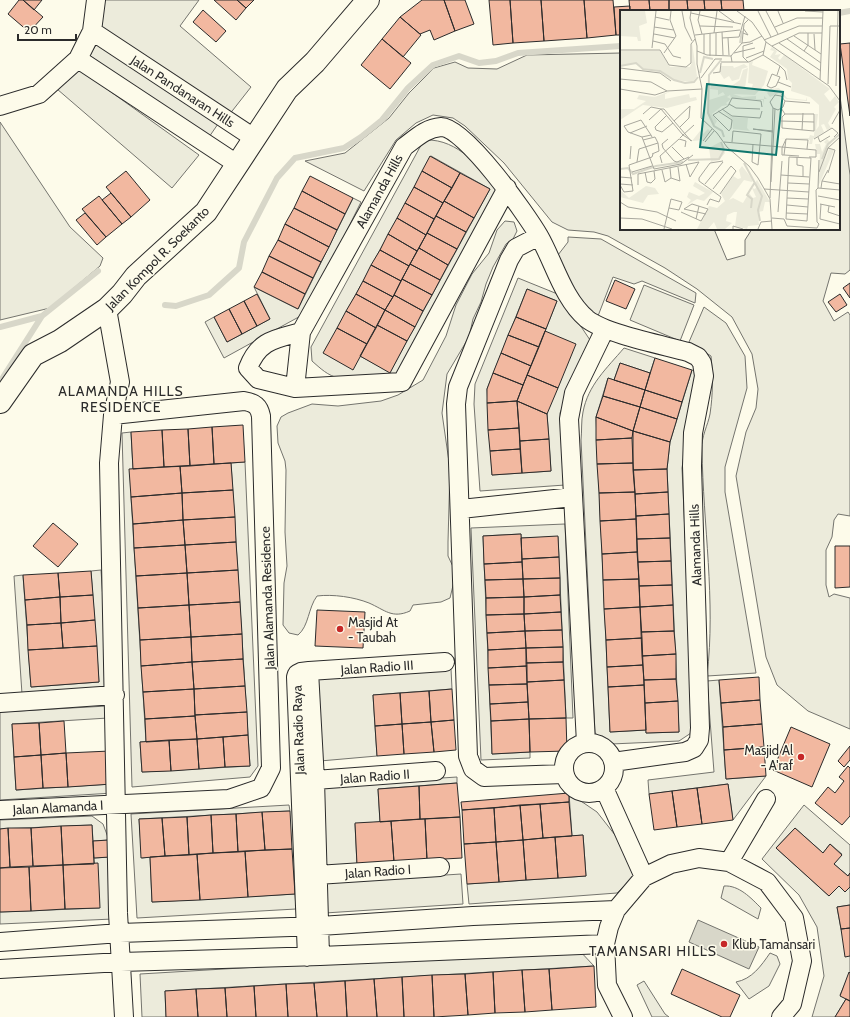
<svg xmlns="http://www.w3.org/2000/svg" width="850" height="1017" viewBox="0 0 850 1017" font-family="Cabin,sans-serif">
  <rect width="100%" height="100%" fill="#fdfbea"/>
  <!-- green -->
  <path fill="#ecebdb" stroke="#74746e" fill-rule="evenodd" d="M100,0H199L180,26L251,87L229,115L98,26Z
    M97,44L220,121L207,140L89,55Z
    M621,53V229H714L727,260L745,255V240L752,229H839V88L850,175V270L845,274L831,273L823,301L834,321L848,312L850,315V516L838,514L834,520L832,537L826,550V585L829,597L834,594L850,598V729L808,711L777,685L766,657L736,476L746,432L756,408L758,389L752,354L732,317L697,289L665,268L608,236L594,232L568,230L552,222L504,163L465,126L453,118L433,115L416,123L396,140L364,191L305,161L345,153L389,118L409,93L434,68L455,62L468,68L497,69L527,55Z
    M79,69L199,155L172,188L57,89Z
    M0,122L70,227L103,258L100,266L50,308L0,320Z
    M426,140C458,139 481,168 500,191L398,378L390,373C378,377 352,380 339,378C328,376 320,368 312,361L311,347L420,147ZM431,156L490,189L390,372L360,356L324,353Z
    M353,198L361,202L306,313L224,358L205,322L214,317L227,342L270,319L254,287L298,309Z
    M505,221L514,222L517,231L513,239L506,244L493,267L486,284L481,302L473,319L469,337L447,374L442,413L450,469L448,542V556L456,573L450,598L441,602L413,605L410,611C392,619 385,610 369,603C354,597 333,594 317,596C308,608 309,626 298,635L289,633L283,625L284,583L287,566L285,532L286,470L285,461L278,443L277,426L281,417L288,413L312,404L338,406L381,401L398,395L423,380L446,336L456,305L472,274L489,253L497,230Z
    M568,237L601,239L696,293L695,303L642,281L634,284L613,277L598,316L580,303L558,255L568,242Z
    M518,278L560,295L590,340L560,413L565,485L480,491L474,404L475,384ZM527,289L557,301L545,331L547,414L551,471L492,475L487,389Z
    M644,285L694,305L680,341L630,320Z
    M704,307L726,323L745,356L747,388L725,467V492L756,673L707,676C716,600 703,525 702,449C701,437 708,425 710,414C713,394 713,376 711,356L689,342Z
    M624,348L655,358L650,373L620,363L614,380L608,378L596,417L610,732L646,730V733L679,732L667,469L670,442L692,370L699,372L689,404H692L682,468L694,731L679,741L611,744L595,733L581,440C582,431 581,421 583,412C588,385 607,368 624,348Z
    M131,432L133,469L131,497L146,742H140L142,772L250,766L231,463L245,462L258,766L250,777L132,787L122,433Z
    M565,524L573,718H566L558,537L521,538V534L483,536L492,754L530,752V758L481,760L471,528Z
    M101,570L109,688L22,694L14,576L23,575L31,687L99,682L91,571Z
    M451,669L452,689L373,695L377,756L320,761L314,679Z
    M719,680L726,779L766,776L733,820L728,784L649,794L648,780L714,772L707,681Z
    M107,706L108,718L12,724L16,790L112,784L113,793L0,800V712Z
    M457,777V783L378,789L380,822L355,824L357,865L325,867L320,786Z
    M569,793L597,812L633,858L634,876L617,893L469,904L467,884L586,876L583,835L572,836Z
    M289,805L290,811L139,819L142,858L150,857L152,902L295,894L296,909L137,918L131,814Z
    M804,805L850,845V873L848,876L834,864L842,854L830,844L823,853L795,828L776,848L829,896L839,886L850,887V905L837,907L841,929L850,956V973L840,995L846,999L835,1017H812L824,976L817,927L799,895L762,859Z
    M92,816L103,824L109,840L93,841L92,825L0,829V820Z
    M110,857L113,919L0,924V912L99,908L94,858Z
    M461,874L463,904L325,913L323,883Z
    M724,886C739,885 751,898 761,908L758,919L721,898Z
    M577,948L594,966L165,991L166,1017H142L140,974Z
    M770,953L777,956L780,964L769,986L749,999L736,982C752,979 761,966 770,953Z
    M644,981L665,1014L669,1017H652L637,985Z"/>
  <!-- water -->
  <path fill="#d8d7c9" stroke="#74746e" d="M698,920L759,947L749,969L689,942Z"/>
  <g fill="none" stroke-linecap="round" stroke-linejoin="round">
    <!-- stream -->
    <path stroke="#d8d7c9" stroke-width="6" d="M839,13L850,11
      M165,305L176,306L209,295L239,268L244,242L277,178L295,158L344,148L361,137L382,120L408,88L433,65L459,56L479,63L496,61L518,53L621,46
      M0,327L42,316L98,271
      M0,382L42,316"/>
  </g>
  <!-- building -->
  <path fill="#f2b8a0" stroke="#2b2b2b" d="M19,0H23L43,17L29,32L8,14Z
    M23,0H42L34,10Z
    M214,0H237L246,8L236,20Z
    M237,0H254L246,8Z
    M422,0H444L455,31L434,40L430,30L420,34L400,17Z
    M444,0H465L474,24L455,31Z
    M489,0H510L513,43L493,45Z
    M510,0H541L544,41L513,43Z
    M541,0H584L587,38L544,41Z
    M584,0H613L616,35L587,38Z
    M629,0H649L650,11H630Z
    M649,0H669V11H650Z
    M669,0H687L688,11H669Z
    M687,0H704L705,11H688Z
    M704,0H721L722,11H705Z
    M721,0H743L744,11H722Z
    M630,6V11H621V35H616L614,7Z
    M203,10L226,31L216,42L193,22Z
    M400,17L421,35L403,57L382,39Z
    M382,39L411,63L390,89L361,65Z
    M850,43V116L840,44Z
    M430,156L460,173L452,188L422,171Z
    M126,171L150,200L131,217L106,187Z
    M422,171L452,188L443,203L414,187Z
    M460,173L490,189L474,218L444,201Z
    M310,176L353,198L345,214L302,191Z
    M414,187L443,203L434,219L405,203Z
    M302,191L345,214L337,230L294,208Z
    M111,193L131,217L122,224L102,200Z
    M99,196L122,224L106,237L82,209Z
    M444,201L474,218L466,232L436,216Z
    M405,203L434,219L426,235L397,218Z
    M294,208L337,230L329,247L285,224Z
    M85,213L106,237L97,245L76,220Z
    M436,216L466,232L457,249L427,233Z
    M397,218L426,235L417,251L388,234Z
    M285,224L329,247L321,262L278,240Z
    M427,233L457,249L448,265L419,248Z
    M388,234L417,251L409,266L380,250Z
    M278,240L321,262L313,278L269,256Z
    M419,248L448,265L440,280L410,264Z
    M380,250L409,266L401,281L371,265Z
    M269,256L313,278L305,294L262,272Z
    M410,264L440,280L432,295L402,279Z
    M371,265L401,281L393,297L363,281Z
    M262,272L305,294L298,309L254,287Z
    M402,279L432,295L423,311L394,295Z
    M615,280L635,289L626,309L606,301Z
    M363,281L393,297L385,310L356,294Z
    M850,283V298L843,288Z
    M527,289L557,301L546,329L516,317Z
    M257,294L270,319L257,326L244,301Z
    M356,294L385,310L376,328L346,311Z
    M840,294L847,305L836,312L828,302Z
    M394,295L423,311L415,327L385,310Z
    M244,301L257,326L242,334L229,309Z
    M229,309L242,334L227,342L214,317Z
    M385,310L415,327L407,341L377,325Z
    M346,311L376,328L367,344L337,328Z
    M516,317L546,329L539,347L508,335Z
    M377,325L407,341L390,373L360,356Z
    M337,328L367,344L353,370L323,353Z
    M545,331L576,344L558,388L527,375Z
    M508,335L539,347L531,366L501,353Z
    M501,353L531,366L523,385L493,373Z
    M655,358L692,370L682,402L645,390Z
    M620,363L650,373L645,390L614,380Z
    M493,373L523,385L517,401L487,403V389Z
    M527,375L558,388L547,414L517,401Z
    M608,378L645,390L640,407L603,396Z
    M645,390L682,402L677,419L640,407Z
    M603,396L640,407L633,431L596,417Z
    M517,401L547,414L549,439L520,441Z
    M517,401L519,428L488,430L487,403Z
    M640,407L677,419L670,442L633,431Z
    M596,417L633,431L632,438L596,440Z
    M243,425L245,462L214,464L212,427Z
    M212,427L214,464L190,466L188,429Z
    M519,428L520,449L490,451L488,430Z
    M188,429L190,466L164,467L162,430Z
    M162,430L164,467L133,469L131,432Z
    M633,431L670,442L667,469L633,470Z
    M632,438L633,463L597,464L596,440Z
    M549,439L551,471L522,473L520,441Z
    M520,449L522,473L492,475L490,451Z
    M231,463L233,490L182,493L180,466Z
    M633,463L635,492L599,493L597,464Z
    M180,466L182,493L131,497L129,469Z
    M667,469L668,492L635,494L633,470Z
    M233,490L235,517L183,520L182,493Z
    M635,492L636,519L600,521L599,493Z
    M668,492L669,514L636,516L635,494Z
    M182,493L183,520L133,524L131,497Z
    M669,514L670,538L637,539L636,516Z
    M235,517L236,542L185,545L183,520Z
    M636,519L637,552L602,554L600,521Z
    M183,520L185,545L134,548L133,524Z
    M53,523L78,544L58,567L33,546Z
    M521,534L522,562L484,564L483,536Z
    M558,536L559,557L522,559L521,538Z
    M670,538L671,561L638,562L637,539Z
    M236,542L238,570L187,573L185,545Z
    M185,545L187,573L136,576L134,548Z
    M835,546H850V587L835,588Z
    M637,552L639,579L603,580L602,554Z
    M559,557L560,578L523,579L522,559Z
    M671,561L672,585L639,586L638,562Z
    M522,562L523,579L485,580L484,564Z
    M238,570L240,602L189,605L187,573Z
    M91,571L93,595L60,597L58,573Z
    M58,573L60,597L25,600L23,575Z
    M187,573L189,605L138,608L136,576Z
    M560,578V595L524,597L523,579Z
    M523,579L524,597L486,598L485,580Z
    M639,579L640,607L604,609L603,580Z
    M672,585L673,605L640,607L639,586Z
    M93,595L95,620L61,623L60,597Z
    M560,595L561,612L524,614V597Z
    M60,597L61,623L27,625L25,600Z
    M524,597V614L486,615V598Z
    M240,602L242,634L191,637L189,605Z
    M189,605L191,637L140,640L138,608Z
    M673,605L674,631L641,632L640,607Z
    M640,607L642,638L606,640L604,609Z
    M317,610L365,612L363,648L315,646Z
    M561,612L562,630L525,631L524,614Z
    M524,614L525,631L487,633L486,615Z
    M95,620L97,646L63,648L61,623Z
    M61,623L63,648L28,650L27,625Z
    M562,630L563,647L526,648L525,631Z
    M525,631L526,648L488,650L487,633Z
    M674,631L676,654L642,656L641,632Z
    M242,634L243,659L192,662L191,637Z
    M191,637L192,662L141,666L140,640Z
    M642,638L643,665L607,667L606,640Z
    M97,646L99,682L31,687L28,650Z
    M563,647V662L526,663V648Z
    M526,648L527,666L488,668V650Z
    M676,654V679L644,680L642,656Z
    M243,659L245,686L194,689L192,662Z
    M192,662L194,689L143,692L141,666Z
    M563,662L564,680L527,682L526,663Z
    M643,665L644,685L608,687L607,667Z
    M527,666V684L489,685L488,668Z
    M759,677L760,700L721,703L719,680Z
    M676,679L678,701L645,703L644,680Z
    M564,680L566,718L529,719L527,682Z
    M527,684L528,702L490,704L489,685Z
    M644,685L646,730L610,732L608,687Z
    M245,686L247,712L195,715L194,689Z
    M194,689L195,716L145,719L143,692Z
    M452,689L454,720L431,722L429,691Z
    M429,691L431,722L402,724L400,693Z
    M400,693L402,724L375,726L373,695Z
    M760,700L762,724L723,727L721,703Z
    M678,701L679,732L646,733L645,703Z
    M528,702L529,719L491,721L490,704Z
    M247,712L248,735L197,739L195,715Z
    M195,716L197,739L146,742L145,719Z
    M566,718L567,751L530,752L529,719Z
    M529,719L530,752L492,754L491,721Z
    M454,720L456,750L434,752L431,722Z
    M64,721L66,753L41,755L39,723Z
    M431,722L434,752L404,754L402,724Z
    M39,723L41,755L14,757L12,724Z
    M402,724L404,754L377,756L375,726Z
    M762,724L764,747L724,750L723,727Z
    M791,727L830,744L812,787L773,770Z
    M248,735L250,766L225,767L223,737Z
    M223,737L225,767L199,769L197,739Z
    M197,739L199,769L171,771L169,740Z
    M169,740L171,771L142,772L140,742Z
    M850,746V760L844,767L838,761Z
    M764,747L766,776L726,779L724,750Z
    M110,751L112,784L68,787L66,753Z
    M66,753L68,787L43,788L41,755Z
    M41,755L43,788L16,790L14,757Z
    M848,766L850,768V816L842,825L815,803L828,787L835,793L844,781L839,777Z
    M457,783L460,817L420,819L419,786Z
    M728,784L733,820L702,824L697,788Z
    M419,786L420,819L380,822L378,789Z
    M697,788L702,824L677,827L672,791Z
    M672,791L677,827L654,830L649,794Z
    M569,793V802L462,810L461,802Z
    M569,802L572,836L543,838L540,804Z
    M540,804L543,838L523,840L520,805Z
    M520,805L523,840L496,842L494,808Z
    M494,808L496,842L464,844L462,810Z
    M290,811L292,849L265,850L262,812Z
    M262,812L265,850L238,852L236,814Z
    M236,814L238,852L213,853L211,815Z
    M211,815L213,853L189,855L187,817Z
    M187,817L189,855L165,856L162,818Z
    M460,817L462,858L427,860L425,819Z
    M162,818L165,856L141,858L139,819Z
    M425,819L427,860L394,862L391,821Z
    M391,821L394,862L357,865L355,823Z
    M92,825L94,864L63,865L61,826Z
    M61,826L63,865L33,866L31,828Z
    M8,828L10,867L0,868V829Z
    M8,828H31L33,866L10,867Z
    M795,828L823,853L830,844L842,855L834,864L848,876L850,873V887L845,892L839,886L829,896L776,848Z
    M583,835L586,876L558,878L555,837Z
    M555,837L558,878L526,880L523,840Z
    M109,840L110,857L94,858L93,841Z
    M523,840L526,880L499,882L496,842Z
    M496,842L499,882L467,884L464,844Z
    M292,849L295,894L248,897L245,851Z
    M245,851L248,897L200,900L197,854Z
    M197,854L200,900L152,902L150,857Z
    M98,863L100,908L65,909L63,865Z
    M63,865L65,909L31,911L29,867Z
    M29,867L31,911L0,912V868Z
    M850,905V928L841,929L837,907Z
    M850,928V956L845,957L841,929Z
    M594,966L596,1007L552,1010L549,969Z
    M549,969L552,1010L525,1012L522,970Z
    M682,969L740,995L730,1017H722L671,994Z
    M522,970L525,1012L495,1013L493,972Z
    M493,972L495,1013L468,1015L465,974Z
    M849,972L850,973V1001L840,996Z
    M465,974L468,1015L434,1017L432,975Z
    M432,975L434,1017H404L402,977Z
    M402,977L404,1017H377L374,979Z
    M374,979L377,1017H347L345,981Z
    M345,981L347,1017H317L314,983Z
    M314,983L317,1017H288L286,984Z
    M286,984L288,1017H256L254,986Z
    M254,986L256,1017H227L225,988Z
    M225,988L227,1017H198L196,989Z
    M196,989L198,1017H166L165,991Z
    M846,999L850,1001V1017H835Z"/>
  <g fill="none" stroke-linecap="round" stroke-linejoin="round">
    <!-- minor casing -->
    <g stroke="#2b2b2b" stroke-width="20">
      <path id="minor" d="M92,31L254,138
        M78,59L237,164
        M0,106L39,94L78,59L92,31L96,0
        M539,236L516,248L509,260L458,387L456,404L468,756L473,769L484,777L564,774
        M107,309L120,382L113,415L109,463L118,913L124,1017
        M301,332C275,339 259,340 248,368L258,379L295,388L402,382L507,188
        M295,388L301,332L404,147C416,138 426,128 441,127C464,126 527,215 539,236C554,262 563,299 587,319C606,334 663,345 688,352L698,357L702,363L704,376L693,433L692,466L700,728L699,740L694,748L685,752L613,762
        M461,509L573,497
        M309,671L445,662
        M0,703L115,695
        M586,743L569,419L574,393L605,329
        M564 768a25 25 0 1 1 50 0a25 25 0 1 1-50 0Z
        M315,780L436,771
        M604,788L644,877
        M0,810L229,799L261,788L271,768L261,416C259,406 255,403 244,401L113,415
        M729,862L766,799
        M317,875L440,867
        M0,942L120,933L320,926L473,916L616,910
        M307,957L296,677L297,674L301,672L309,671L315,780L320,956
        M0,969L121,962L320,956L605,944
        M623,1017L607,985L605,944L609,927L616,910L644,877L671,864L699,858L729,862L767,882L794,918L802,961L792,1004L781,1017"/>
    </g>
    <!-- secondary casing -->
    <g stroke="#2b2b2b" stroke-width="24">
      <path id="secondary" d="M0,402L33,355L60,341L107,309L122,294L136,276L206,212L287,89L315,62L368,0"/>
    </g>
    <!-- minor -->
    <use href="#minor" stroke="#fdfbea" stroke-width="18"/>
    <!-- secondary -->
    <use href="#secondary" stroke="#fdfbea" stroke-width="22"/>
  </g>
  <!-- markers -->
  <g fill="#c62828" stroke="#fdfbea" stroke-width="1.5">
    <circle cx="340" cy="629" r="4"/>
    <circle cx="801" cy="757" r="4"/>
    <circle cx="724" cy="944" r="4"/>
  </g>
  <g text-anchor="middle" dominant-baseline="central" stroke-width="3" stroke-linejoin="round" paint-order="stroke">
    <!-- street labels -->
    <g font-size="13" fill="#2b2b2b" stroke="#fdfbea">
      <text transform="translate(183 91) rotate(33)">Jalan Pandanaran Hills</text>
      <text transform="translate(379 191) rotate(-61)">Alamanda Hills</text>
      <text transform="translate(157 258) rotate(-45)">Jalan Kompol R. Soekanto</text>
      <text transform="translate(695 545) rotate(-92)">Alamanda Hills</text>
      <text transform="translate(267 598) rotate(-92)">Jalan Alamanda Residence</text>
      <text transform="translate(377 667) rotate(-4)">Jalan Radio III</text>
      <text transform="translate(298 730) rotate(-92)">Jalan Radio Raya</text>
      <text transform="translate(375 776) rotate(-4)">Jalan Radio II</text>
      <text transform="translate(58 807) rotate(-3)">Jalan Alamanda I</text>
      <text transform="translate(378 871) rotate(-4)">Jalan Radio I</text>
    </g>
    <!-- poi labels -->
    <g font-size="13" fill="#2b2b2b" stroke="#fdfbea" text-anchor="start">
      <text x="348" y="622">Masjid At<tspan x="348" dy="15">- Taubah</tspan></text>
      <text x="793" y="750" text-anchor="end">Masjid Al<tspan x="793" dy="15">- A'raf</tspan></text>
      <text x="732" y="944">Klub Tamansari</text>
    </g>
    <!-- neighbourhood labels -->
    <g font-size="14" letter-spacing="1" fill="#2b2b2b" stroke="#fdfbea">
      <text x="121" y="391">ALAMANDA HILLS<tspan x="121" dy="16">RESIDENCE</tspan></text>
      <text x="653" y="951">TAMANSARI HILLS</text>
    </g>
  </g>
  <!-- overview -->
  <g transform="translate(620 10)">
    <rect width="220" height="220" fill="#fdfbea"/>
    <path d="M0,1H25L27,13L19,16L21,31H18L17,27L0,26ZM72,33L77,66L73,72L54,70L40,60L23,58L16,53L0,56V41H40L50,57H70L72,52ZM152,37L157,41L155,45L161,44L158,48L160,50L164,45L210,79L204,84L210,92L215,86L219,92L214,97L216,99L208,113L211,118L207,120L204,114L201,115L204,122L193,129L192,134H189L190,130L160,128H189L190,125L194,126L195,104H198L196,120L199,116V95L190,87L171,81L172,73L168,69L167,59L150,47L154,41L150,40ZM133,51L132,55L148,61L144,75L135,85L113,84L122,87L136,86V89H144V86L147,89H144V95L143,90L111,88L110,85L107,87L111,89L106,93L108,95L102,96L92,104L97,111L94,116L88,105L89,90L105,85L103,82L98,85V80L90,79L91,75H106L110,77L120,70L123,60L128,58L125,78L131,80L133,74L128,73L129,58V53ZM124,54L128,57L122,59L119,69L112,71L109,66L104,69L100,63L101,56H113L114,58ZM159,78L167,88L186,90L187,87V91L166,89L159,83L150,87L147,83L151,79ZM50,82L45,84V89L69,84L70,88L76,87L77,90L47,98L23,95L0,110V99H14L26,91L17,89L19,85L35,87L45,83ZM101,100L112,107L128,108L127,118L130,121L113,119L112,109ZM88,119L90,121L83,130L72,131L80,121L83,124ZM220,123L209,136L203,158L209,139L214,140L198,177L200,144H197L195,134H200L202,142L206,134L204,132L207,129L210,132ZM100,132L105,143L99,150L91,152L89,138ZM122,156L133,170L132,172L124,170L109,190L113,188L123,193L129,183L133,188L136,187L132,178L135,179L137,176L134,175L137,170L150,192H145L143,201L138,202L139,215L128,216L127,219L115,216L117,202H114L107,205L106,211L112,213L105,219H97L94,212L88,219H77L89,196L97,198L105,191L101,184L113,166L118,169L121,168L119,160ZM75,172L93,182L84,191L77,189L67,195L71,190L67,187L69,182L79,186L85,183L73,176ZM26,176L35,178L39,184L28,185L23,193L0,187V180L9,188Z" fill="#ecebdb"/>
    <path fill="none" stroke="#d8d7c9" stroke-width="2" d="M120,33L122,21M101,50L89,65L88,103L94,116L102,121L104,127M0,56L16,53L23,59L40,61L54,70L65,73L74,72L78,67M80,63L84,47L93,49M202,149L208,134L220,124M68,150L99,149L104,140L101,132M124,153L142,186L138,200L140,211M0,159L8,158L13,164L36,156L63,152M131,198L132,189L127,185L135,172"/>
    <path fill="none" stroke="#a9a89e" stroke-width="1" d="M62,1L65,17L72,31M71,1L70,8L77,36V54L82,79L81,108L97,123L107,137L129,156L138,168L150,189L152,219M80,1L78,10L82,24M99,1L114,12M117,1L132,12L146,32L209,76L220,91M138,1L151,27M146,1L158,24M158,1L163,13M185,1L203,2M71,3L121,14M35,7L49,10M80,16L113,17M34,17L54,20M155,17L177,8H203M102,22L103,45M90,23V46M94,23L97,1M96,23V46M123,23L128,25L123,18M179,23H202M34,24L55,28M84,24V44M194,24L195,40M75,25L120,20M174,26L201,44M102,28L119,27L125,6M108,28L109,45M167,29L201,53M144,30L179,16H202M33,31L45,34L53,46L61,48M122,33L130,32L142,26M159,33L201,61M152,36L179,23M32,38L36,1M0,40H40L49,55L66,57L71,53V34L75,29M77,41L87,45L111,46M184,41L188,35V23M44,43L56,26L50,10L51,1M114,43L135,38M143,45L160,56L157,65M143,45L146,32M126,48L144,41M101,52H129L143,45M112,52L111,46L122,33L124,14L128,10M128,52L123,47V36L133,33M160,56L165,61L167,70M0,58L40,63L51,71M93,63L100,62L101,53M152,64L160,67L156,76L151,78L147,76ZM81,68L95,49H102M0,69L31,72L47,81M200,70L203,1M158,72L171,77M208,74L210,16H220M216,76L218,1M0,79L35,85L47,81L82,79M165,91L190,93M109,94L116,98L140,99M161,98L165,104L162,107V118L194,121V104H165M44,99H41L63,125L74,115M44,99L71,131M102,99L112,106L140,108L142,101M98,101L112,110L111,118M23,104L31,97L41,99M46,106L35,117L36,120L42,122L53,113M29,110L41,99M54,111L70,96M161,111L194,112M212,114L220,100M60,117L69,108L70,96M111,118L109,121L93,105L108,96L112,88L141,91L142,97M182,120L183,103M153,122L133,119L153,121M10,123L27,116M31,125L21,110L4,116L8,122L22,127L31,125L32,127M22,127L34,159L61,154L73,145M198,127L200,132L210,126M60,128L63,125L72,131M48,129L42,134L43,138L54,151L57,152L69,147M166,129L188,130L187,139M194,129L212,118L218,123L214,127M23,130L35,127L38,133M83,131L92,119M85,132L94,121M104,132L196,140V147H189M112,132L113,121L141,124L138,155L132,152L133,134M52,137L64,149M208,138L220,127M164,145L179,146M164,145H162V138L166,129M164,145L166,129M169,147L191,148L187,211L166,209ZM177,147V155L183,156V167M10,149L11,136M17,152L19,139L38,133L39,141L32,144M42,153L40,146L59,129L66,131L65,137M42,160L45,172L51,168L50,158M12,162L32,156M25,162L27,172L31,173L35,169L34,161M199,162L208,138L215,140L208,163M161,165L189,167M0,167L12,168M51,168L60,171L58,157M202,171L208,160M151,172L155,99M168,173L189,174M0,174L13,175M85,174L103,152M0,175L4,182L13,181L9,155L32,147L33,144M18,175V164L79,152L70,167L66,154M198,178L199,150M201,178L202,171L220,174M93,179L111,156L116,161L100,184M144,179L189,182M198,186L220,190M150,188L153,98L150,92L155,85L161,86L165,91L163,97L158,100L153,98M167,188L188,189M0,192L8,197L37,202L56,211M200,194L215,197M201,194L200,209L220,214M87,195L90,189L99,192L101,187L79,171V168L90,153L103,151M167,195L188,197M209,196L208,202L220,206M64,199L86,204M61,202L81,211L88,199L72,194L64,199M158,202L162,151M166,203L188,204M0,208L22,209L52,219M152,208L164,209L167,216L197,218L199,214L197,212L196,180L198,178L220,180M76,209L79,196M44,219L51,189L62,192L59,200L49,198M113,219V216L123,219M138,219L141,212L152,211"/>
    <path fill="#0f766e" fill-opacity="0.15" stroke="#0f766e" stroke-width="2" d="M87,74L163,82L156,145L80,137Z"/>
    <rect width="220" height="220" fill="none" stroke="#2b2b2b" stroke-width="2"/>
  </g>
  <!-- scale -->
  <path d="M18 34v6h58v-6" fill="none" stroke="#2b2b2b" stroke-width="2"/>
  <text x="24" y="34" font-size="12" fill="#2b2b2b" stroke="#fdfbea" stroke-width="3" paint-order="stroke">20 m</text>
</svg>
